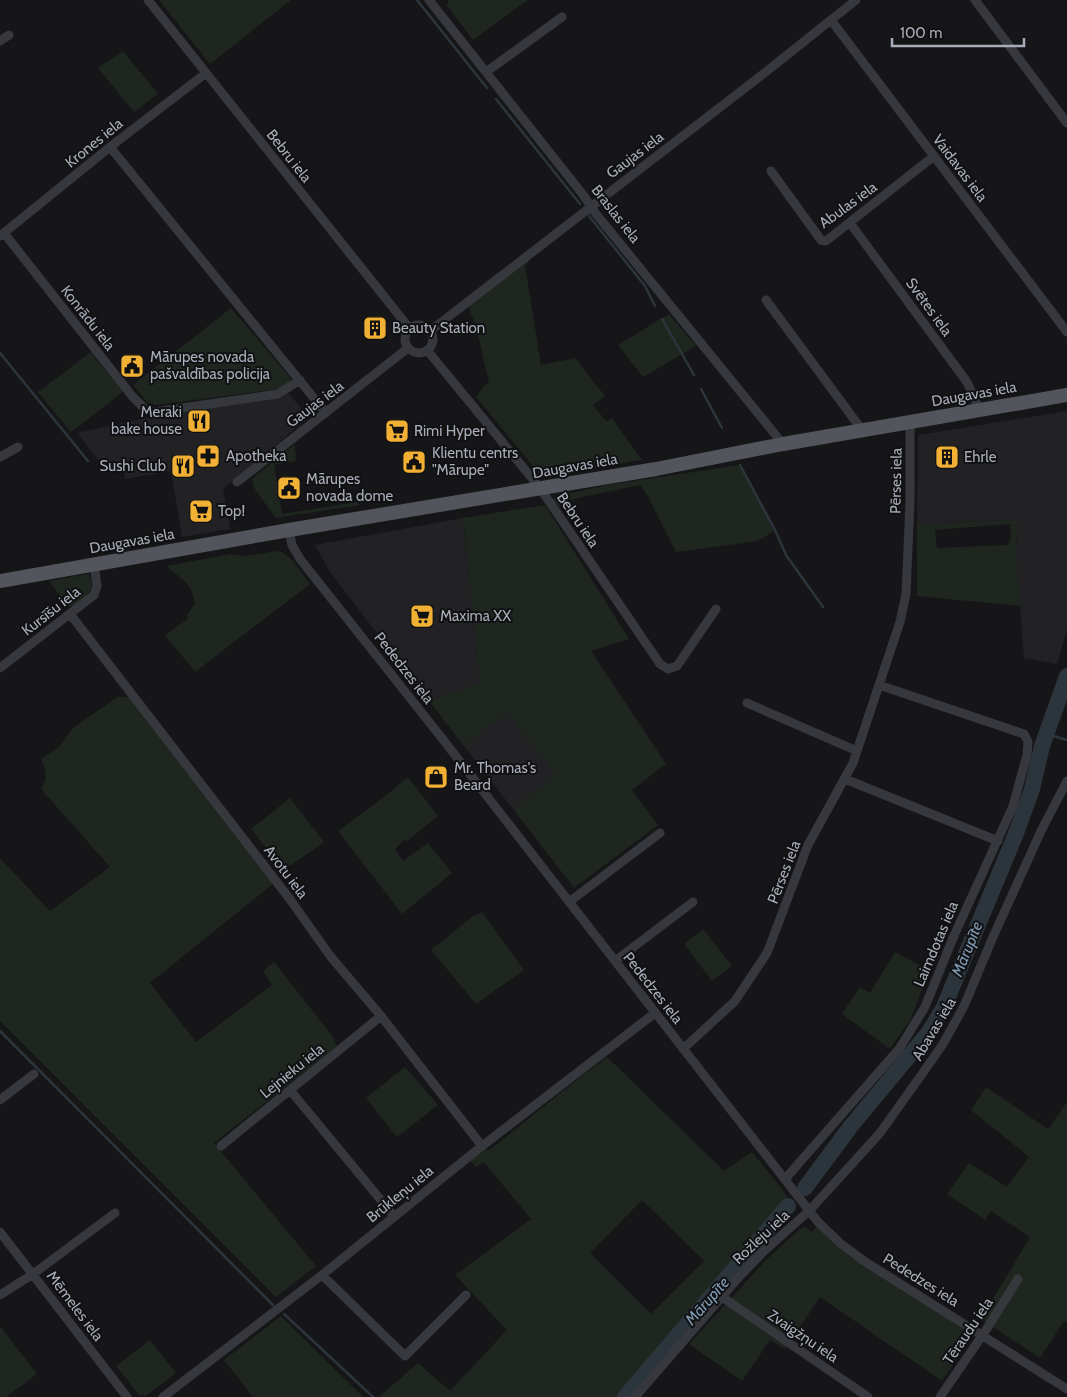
<svg xmlns="http://www.w3.org/2000/svg" width="1067" height="1397" viewBox="0 0 1067 1397" font-family="Cabin,sans-serif">
  <rect width="100%" height="100%" fill="#161618"/>
  <!-- built -->
  <path fill="#222225" d="M288,393L309,417L223,489L230,529L182,537L171,471L125,479L122,466L106,470L78,434L81,432L160,415L280,398Z
    M1067,411V630L1057,664L1024,658L1016,554L1017,520L917,524L918,435Z
    M463,518L480,684L429,701L330,572L315,545Z
    M507,712L557,775L513,809L464,746Z"/>
  <!-- green -->
  <path fill="#1e261f" fill-rule="evenodd" d="M159,0H291L210,64Z
    M449,0H528L473,40L447,6Z
    M123,51L158,94L134,112L98,68Z
    M532,257L525,266L541,365L575,358L605,396L593,405L606,421L612,418L642,460L541,476L476,397L484,386L489,383L476,326L468,306Z
    M231,308L289,376L291,380L290,385L286,388L155,405L147,402L133,385Z
    M669,314L696,346L643,377L618,345Z
    M91,352L123,392L71,432L38,392Z
    M295,444L296,461L274,465L282,514L357,502L360,505L276,518L254,488L252,479Z
    M740,465L775,530L758,541L676,552L647,495L640,485L563,501L560,505V508L553,500L554,497L607,485Z
    M545,505L629,639L591,651L666,764L632,790L658,825L574,888L513,809L556,775L507,712L464,746L429,701L480,684L463,518Z
    M1017,520L1016,554L1020,606L917,596V524ZM1010,524L1011,538L1008,545L937,548L935,530Z
    M277,551C291,553 302,574 310,584L195,672L165,635L188,619L187,615L195,604C191,580 182,581 167,566L231,554L244,556Z
    M88,574C99,588 83,604 69,607L49,581Z
    M117,697H129L274,883L150,983L196,1042L272,985L263,971L274,962L333,1037L337,1046L214,1143L316,1266L276,1297L0,1021V858L50,911L110,867L41,789C48,778 46,770 41,759L59,747L73,728Z
    M408,777L438,816L407,841L405,839L395,849L403,861L428,843L452,873L402,914L338,831L388,794Z
    M290,798L324,842L284,870L251,829Z
    M482,912L524,970L476,1004L431,950L472,917Z
    M703,929L732,966L712,981L684,944Z
    M895,952L929,970L911,1019L890,1049L842,1014L860,987L870,993Z
    M607,1057L724,1171L752,1152L783,1190L792,1207L784,1216L787,1222L757,1250L618,1397H381L380,1396L418,1363L450,1391L507,1330L455,1275L531,1219L484,1162L476,1167L470,1161L486,1148L488,1151C528,1120 566,1087 607,1057ZM642,1200L704,1261L651,1314L590,1253Z
    M405,1067L438,1105L397,1137L366,1098Z
    M986,1087L1048,1129L1067,1102V1322L1064,1321L1040,1358L981,1319L1030,1237L991,1211L985,1220L947,1194L969,1163L1007,1187L1029,1157L971,1110Z
    M817,1226L831,1241L846,1253L973,1335L942,1381L820,1297L785,1349L770,1340L742,1381L689,1344L767,1259L800,1229L805,1227L812,1232Z
    M281,1316L363,1397H253L224,1360Z
    M0,1326L37,1374L6,1397H0Z
    M150,1340L176,1373L146,1396L139,1395L116,1366Z"/>
  <g fill="none" stroke-linecap="round" stroke-linejoin="round">
    <!-- stream -->
    <path stroke="#2c353c" stroke-width="2.5" d="M417,0L487,88
      M496,99L580,204
      M589,216L645,286L655,306
      M662,319L694,375
      M0,353L88,461
      M701,389L722,428
      M740,465L775,530L786,555L823,607
      M1047,734L1067,740
      M0,1031L273,1305
      M284,1314L373,1397"/>
    <!-- river -->
    <path stroke="#2c353c" stroke-width="16" d="M805,1188L851,1126L929,1032L943,1009L1015,836L1032,789L1042,746L1067,676
      M625,1397L788,1206"/>
    <!-- minor -->
    <path stroke="#37383d" stroke-width="9" d="M148,0L410,329
      M429,0L584,196L596,214L783,444
      M975,0L1067,123
      M831,20L1067,332
      M0,41L9,35
      M486,72L562,17
      M110,147L326,413
      M771,171L821,240L826,241L934,156
      M850,223L967,382L979,409
      M4,233L132,396L147,411L154,412L278,394L300,380
      M0,236L110,147L206,73
      M766,300L862,430
      M405 339a14 14 0 1 1 28 0a14 14 0 1 1-28 0Z
      M430,331L767,71L856,0
      M427,350L540,488L660,664L668,669L677,666L716,609
      M0,457L18,447
      M237,482L408,348
      M289,530L292,545L300,559L441,737L818,1222L840,1243L864,1261L1067,1389
      M70,614L289,898L331,957L381,1016L482,1146
      M0,668L94,595L97,586L94,564
      M747,703L857,751
      M845,779L998,841
      M569,902L660,833
      M615,961L693,902
      M683,1049L735,1001L767,953L808,845L853,763L900,622L906,594L910,502V423
      M290,1090L394,1216
      M0,1100L34,1074
      M221,1146L381,1016
      M785,1179L899,1049L925,1007L953,938L1013,806L1027,755L1028,742L1024,734L879,685
      M0,1232L127,1397
      M322,1275L405,1356L466,1295
      M0,1295L33,1274L115,1213
      M722,1297L868,1397
      M163,1397L322,1275L482,1146L655,1013
      M635,1397L739,1277L763,1252L809,1211L880,1133L922,1074L943,1044L964,1006L993,937L1041,831L1067,781
      M940,1397L986,1330L1018,1279"/>
    <!-- primary -->
    <path stroke="#53555c" stroke-width="14" d="M0,581L289,530L656,469L783,444L1067,395"/>
  </g>
  <!-- icons -->
  <defs>
    <g id="building-square" transform="scale(1.25)"><rect x="-9" y="-9" width="18" height="18" rx="4" fill="#f2b134" stroke="#111113"/><path d="M-4-6H4V6H1V3H-1V6H-4ZM-2.5-4.3h1.7v1.8h-1.7ZM.8-4.3h1.7v1.8H.8ZM-2.5-1h1.7V.8h-1.7ZM.8-1h1.7V.8H.8Z" fill="#111"/></g>
    <g id="civic-square" transform="scale(1.25)"><rect x="-9" y="-9" width="18" height="18" rx="4" fill="#f2b134" stroke="#111113"/><path d="M-.6-6.5H3V-4.5H.6V-3L4-1V1h2V6H-6V1h2V-1L-.6-3ZM-1.2 2.5V6h2.4V2.5Z" fill="#111"/></g>
    <g id="restaurant-square" transform="scale(1.25)"><rect x="-9" y="-9" width="18" height="18" rx="4" fill="#f2b134" stroke="#111113"/><path d="M-5-6h1v4h1v-4h1v4h1v-4h1v5L-1.5 .5V6h-2V.5L-5-1ZM5-6V6H3V1.5H1.5Q1.5-4 5-6Z" fill="#111"/></g>
    <g id="supermarket-square" transform="scale(1.25)"><rect x="-9" y="-9" width="18" height="18" rx="4" fill="#f2b134" stroke="#111113"/><path d="M-6-5.5h2.5l.6 2H6L4.5 2H-2.5L-4.4-4H-6ZM-1.5 3.2a1.3 1.3 0 1 0 .1 0ZM3 3.2a1.3 1.3 0 1 0 .1 0Z" fill="#111"/></g>
    <g id="pharmacy-square" transform="scale(1.25)"><rect x="-9" y="-9" width="18" height="18" rx="4" fill="#f2b134" stroke="#111113"/><path d="M-2-6h4v4h4v4h-4v4h-4v-4h-4v-4h4Z" fill="#111"/></g>
    <g id="shop-square" transform="scale(1.25)"><rect x="-9" y="-9" width="18" height="18" rx="4" fill="#f2b134" stroke="#111113"/><path d="M-5-2.5h2.3a2.7 3.5 0 0 1 5.4 0H5L5.5 6h-11ZM-1.5-2.5h3a1.5 2.3 0 0 0-3 0Z" fill="#111"/></g>
  </defs>
  <g fill-rule="evenodd">
    <use href="#building-square" x="375" y="328"/>
    <use href="#civic-square" x="132" y="366"/>
    <use href="#restaurant-square" x="199" y="421"/>
    <use href="#supermarket-square" x="397" y="431"/>
    <use href="#pharmacy-square" x="208" y="456"/>
    <use href="#building-square" x="947" y="457"/>
    <use href="#civic-square" x="414" y="462"/>
    <use href="#restaurant-square" x="183" y="466"/>
    <use href="#civic-square" x="289" y="488"/>
    <use href="#supermarket-square" x="201" y="511"/>
    <use href="#supermarket-square" x="422" y="616"/>
    <use href="#shop-square" x="436" y="777"/>
  </g>
  <g text-anchor="middle" dominant-baseline="central" stroke-width="4" stroke-linejoin="round" paint-order="stroke">
    <!-- street labels -->
    <g font-size="15" fill="#a8adb8" stroke="#111113">
      <text transform="translate(94 143) rotate(-39)">Krones iela</text>
      <text transform="translate(635 155) rotate(-37)">Gaujas iela</text>
      <text transform="translate(289 156) rotate(52)">Bebru iela</text>
      <text transform="translate(960 168) rotate(53)">Vaidavas iela</text>
      <text transform="translate(848 205) rotate(-36)">Abulas iela</text>
      <text transform="translate(616 214) rotate(52)">Braslas iela</text>
      <text transform="translate(929 307) rotate(54)">Svētes iela</text>
      <text transform="translate(88 318) rotate(52)">Konrādu iela</text>
      <text transform="translate(974 394) rotate(-10)">Daugavas iela</text>
      <text transform="translate(315 404) rotate(-37)">Gaujas iela</text>
      <text transform="translate(575 466) rotate(-10)">Daugavas iela</text>
      <text transform="translate(896 481) rotate(-89)">Pērses iela</text>
      <text transform="translate(578 520) rotate(56)">Bebru iela</text>
      <text transform="translate(132 541) rotate(-10)">Daugavas iela</text>
      <text transform="translate(51 611) rotate(-38)">Kursīšu iela</text>
      <text transform="translate(404 668) rotate(52)">Pededzes iela</text>
      <text transform="translate(286 872) rotate(53)">Avotu iela</text>
      <text transform="translate(784 872) rotate(-69)">Pērses iela</text>
      <text transform="translate(936 944) rotate(-67)">Laimdotas iela</text>
      <text transform="translate(653 988) rotate(52)">Pededzes iela</text>
      <text transform="translate(934 1029) rotate(-59)">Abavas iela</text>
      <text transform="translate(292 1071) rotate(-39)">Lejnieku iela</text>
      <text transform="translate(400 1194) rotate(-39)">Brūkleņu iela</text>
      <text transform="translate(761 1237) rotate(-43)">Rožleju iela</text>
      <text transform="translate(921 1280) rotate(32)">Pededzes iela</text>
      <text transform="translate(75 1306) rotate(53)">Mēmeles iela</text>
      <text transform="translate(968 1331) rotate(-56)">Tēraudu iela</text>
      <text transform="translate(803 1336) rotate(34)">Zvaigžņu iela</text>
    </g>
    <!-- poi labels -->
    <g font-size="15" fill="#a8adb8" stroke="#111113" text-anchor="start">
      <text x="392" y="328">Beauty Station</text>
      <text x="150" y="357">Mārupes novada<tspan x="150" dy="17">pašvaldības policija</tspan></text>
      <text x="182" y="412" text-anchor="end">Meraki<tspan x="182" dy="17">bake house</tspan></text>
      <text x="414" y="431">Rimi Hyper</text>
      <text x="432" y="453">Klientu centrs<tspan x="432" dy="17">"Mārupe"</tspan></text>
      <text x="226" y="456">Apotheka</text>
      <text x="964" y="457">Ehrle</text>
      <text x="166" y="466" text-anchor="end">Sushi Club</text>
      <text x="306" y="479">Mārupes<tspan x="306" dy="17">novada dome</tspan></text>
      <text x="218" y="511">Top!</text>
      <text x="440" y="616">Maxima XX</text>
      <text x="454" y="768">Mr. Thomas's<tspan x="454" dy="17">Beard</tspan></text>
    </g>
    <!-- water labels -->
    <g font-size="16" font-style="italic" fill="#7f9bb3" stroke="#111113">
      <text transform="translate(967 949) rotate(-68)">Mārupīte</text>
      <text transform="translate(707 1301) rotate(-49)">Mārupīte</text>
    </g>
  </g>
  <!-- scale -->
  <path d="M892 38v8h132v-8" fill="none" stroke="#a8adb8" stroke-width="2.5"/>
  <text x="900" y="38" font-size="15" fill="#a8adb8" stroke="#111113" stroke-width="4" paint-order="stroke">100 m</text>
</svg>
